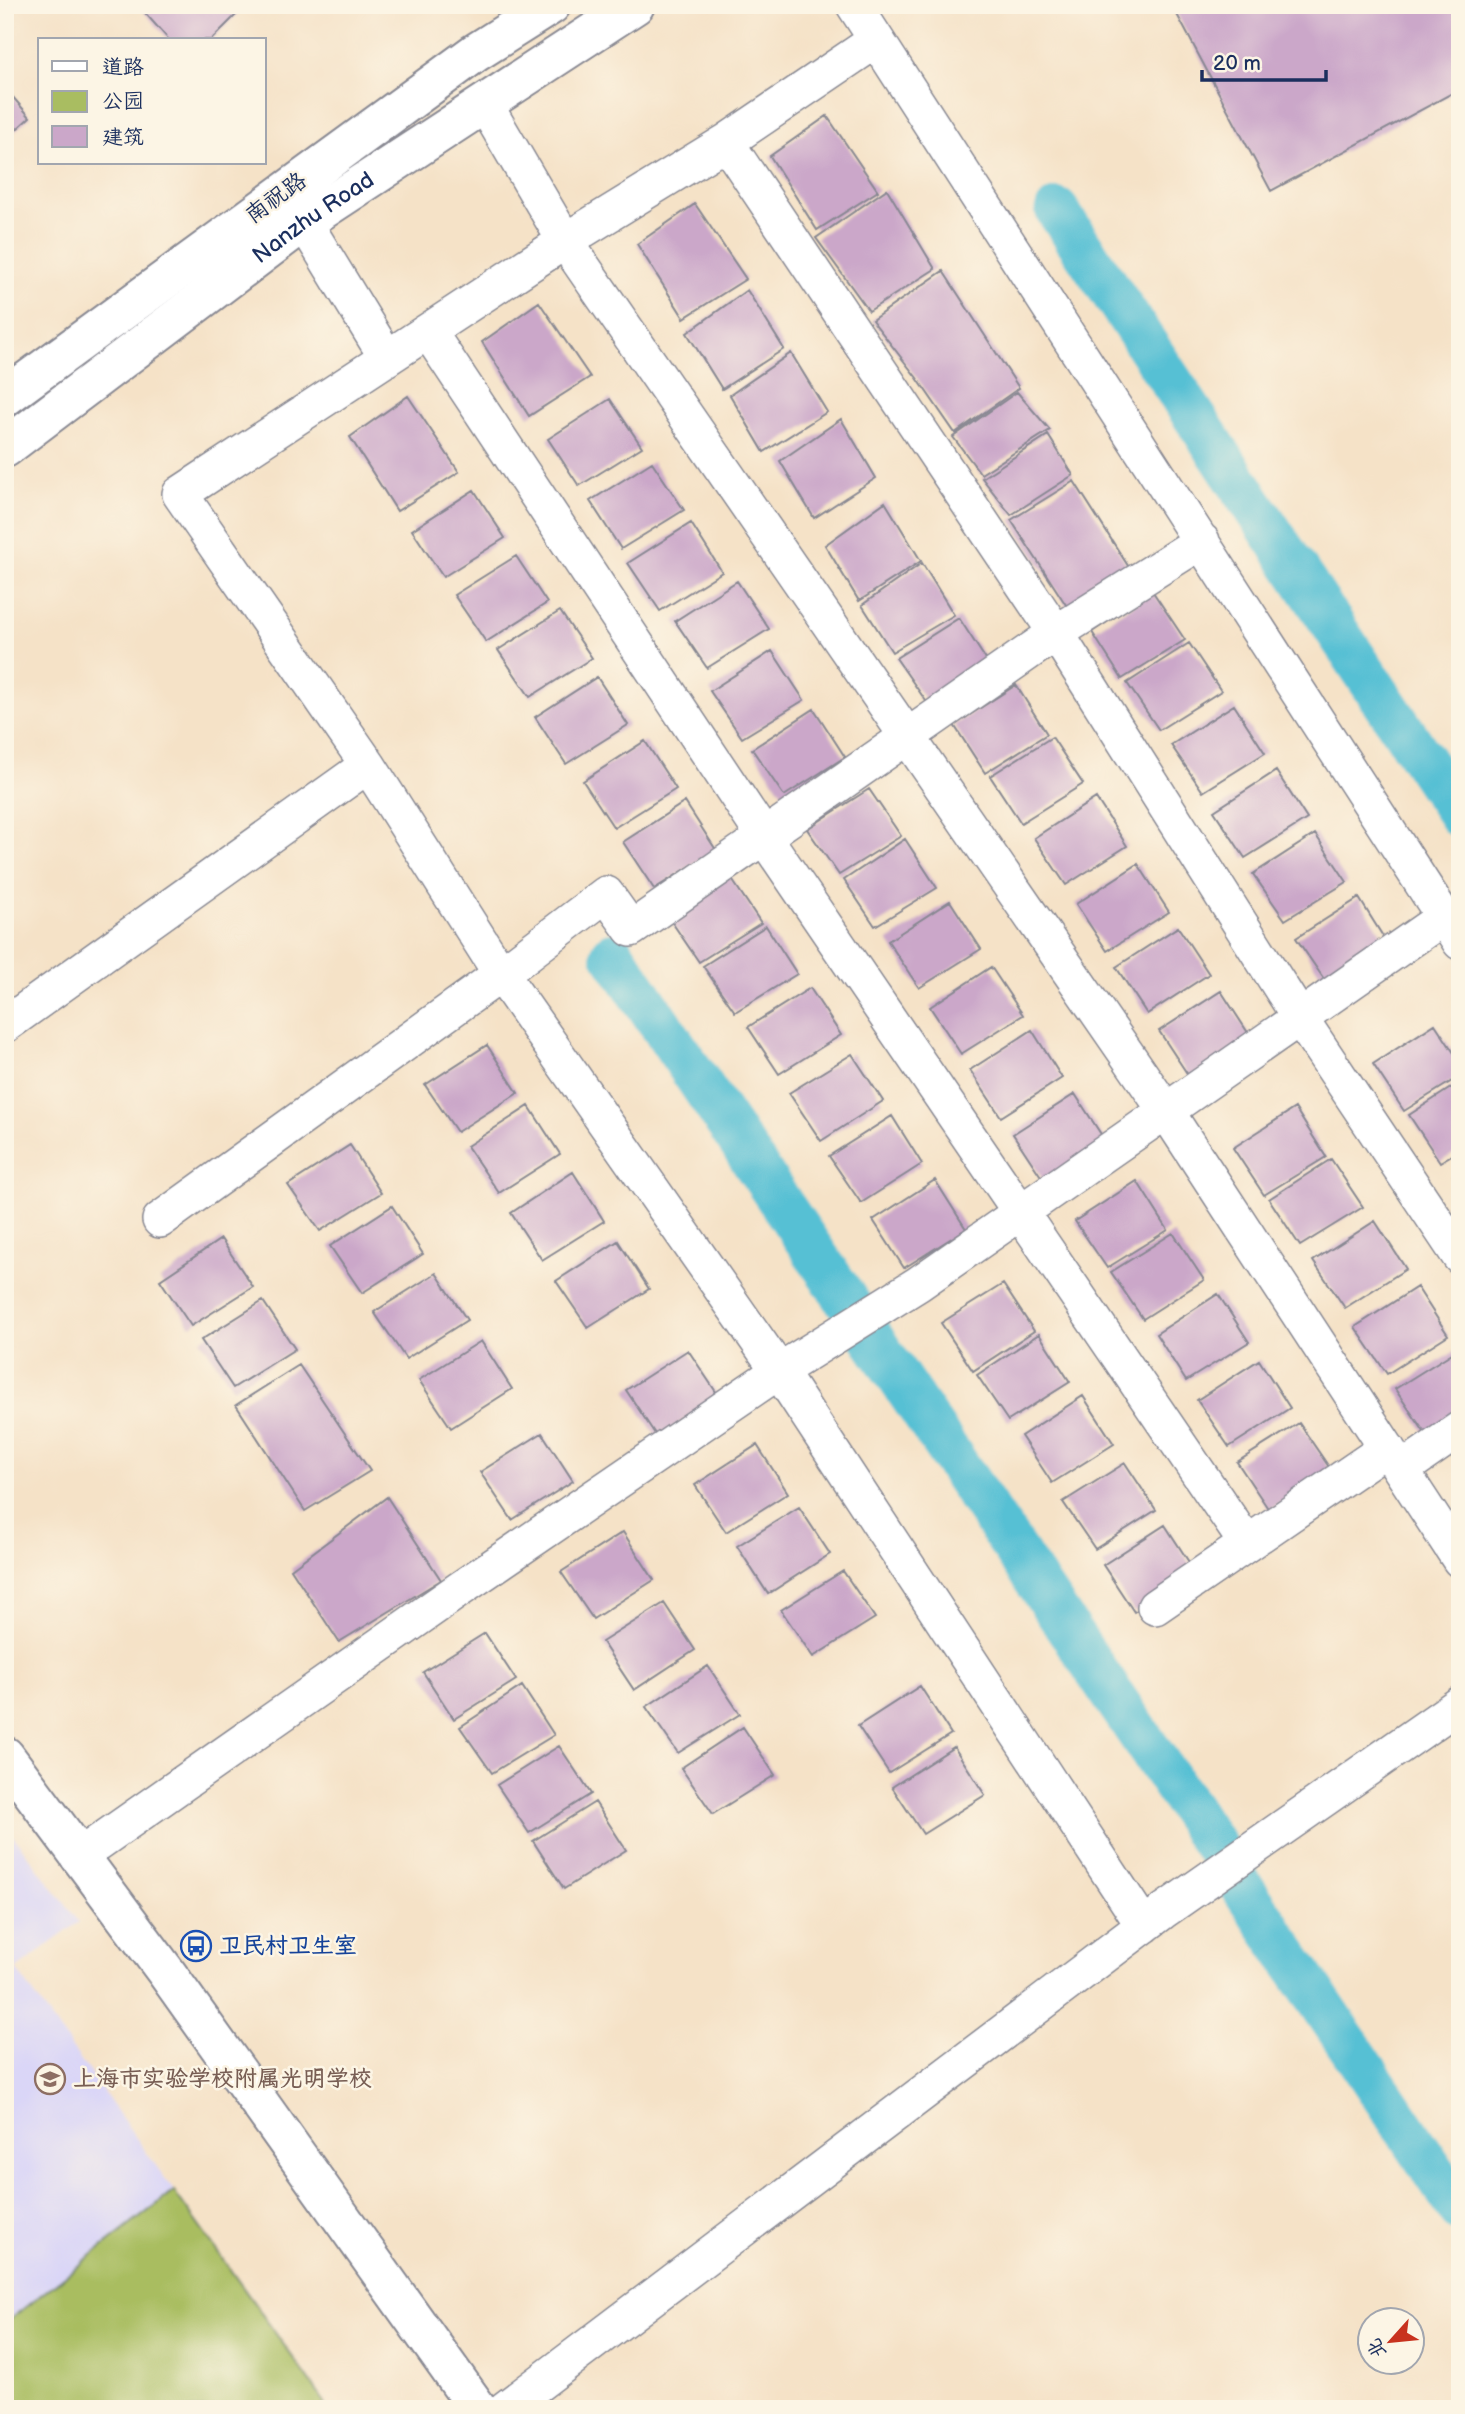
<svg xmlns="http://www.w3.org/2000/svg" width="1465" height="2414" viewBox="0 0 1465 2414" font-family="'Balsamiq Sans','LXGW WenKai TC',sans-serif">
  <rect width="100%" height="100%" fill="#fcf5e5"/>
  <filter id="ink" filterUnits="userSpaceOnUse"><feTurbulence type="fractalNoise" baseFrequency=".0143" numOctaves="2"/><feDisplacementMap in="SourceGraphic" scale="14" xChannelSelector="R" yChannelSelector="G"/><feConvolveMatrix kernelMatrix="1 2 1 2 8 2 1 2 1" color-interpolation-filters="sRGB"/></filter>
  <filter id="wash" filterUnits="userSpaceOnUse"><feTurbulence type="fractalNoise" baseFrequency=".00686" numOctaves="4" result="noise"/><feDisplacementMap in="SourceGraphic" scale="28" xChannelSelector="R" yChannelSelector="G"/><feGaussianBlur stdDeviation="1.57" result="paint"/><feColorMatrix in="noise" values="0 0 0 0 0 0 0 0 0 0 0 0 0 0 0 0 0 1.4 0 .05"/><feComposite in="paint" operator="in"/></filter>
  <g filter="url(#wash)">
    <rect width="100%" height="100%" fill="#f5e2c7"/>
    <!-- built -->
    <path fill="#dad6f7" d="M5,1825L79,1922L16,1969L329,2409H5Z"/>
    <!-- green -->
    <path fill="#a9bd61" stroke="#627660" stroke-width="2" d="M174,2191L326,2404L319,2409H5V2323Z"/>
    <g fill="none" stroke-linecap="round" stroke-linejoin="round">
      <!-- canal -->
      <path stroke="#57c0d4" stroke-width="44" d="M1057,210L1460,816
        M613,954L1460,2210"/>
    </g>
    <g id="blocks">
      <!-- building -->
      <path fill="#cba7c9" d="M138,5H246L211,40H169Z
        M1172,5H1460V89L1271,191Z
        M5,88L30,117L5,140Z
        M827,116L878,191L817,230L770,156Z
        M887,189L935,269L869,311L816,238Z
        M695,204L746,279L684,318L637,244Z
        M943,271L1019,388L955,433L917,378L872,320Z
        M747,290L784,349L722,389L687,333Z
        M539,302L590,377L529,416L482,342Z
        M791,353L827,412L764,452L730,395Z
        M1017,392L1050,430L981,474L953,437Z
        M408,396L459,472L397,511L350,437Z
        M610,399L642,447L579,486L548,439Z
        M841,419L876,478L814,518L780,461Z
        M1048,435L1073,475L1011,515L982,478Z
        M652,462L684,510L621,549L590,501Z
        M1074,481L1130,569L1068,608L1011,520Z
        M474,490L505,538L443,577L412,530Z
        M885,502L921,561L859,601L825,545Z
        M691,523L722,572L660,611L628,563Z
        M516,556L547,603L486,642L454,595Z
        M922,563L954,615L892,652L862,605Z
        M737,581L769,629L707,668L675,621Z
        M1153,592L1185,640L1122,679L1092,632Z
        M560,611L592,658L530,697L498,650Z
        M959,618L990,666L928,704L896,658Z
        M1189,643L1221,691L1159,730L1127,683Z
        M772,651L804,700L742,738L710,691Z
        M597,677L628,725L566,764L535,717Z
        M1016,685L1047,734L985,773L954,725Z
        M1234,705L1265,753L1203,792L1171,745Z
        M814,709L845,757L784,796L752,749Z
        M1052,737L1083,784L1021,823L990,776Z
        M645,741L676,789L614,828L583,781Z
        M1276,771L1307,819L1245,858L1214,811Z
        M869,789L901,836L839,875L807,829Z
        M1096,798L1127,846L1066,885L1034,838Z
        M685,802L716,850L654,889L623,842Z
        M1315,834L1347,882L1285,920L1253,874Z
        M905,839L937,888L875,926L844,880Z
        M1138,864L1169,912L1107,951L1076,904Z
        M729,875L761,923L699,962L667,915Z
        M1359,898L1389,946L1328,985L1296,938Z
        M950,901L981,949L919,988L888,941Z
        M766,926L797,974L735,1012L703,966Z
        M1178,927L1209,974L1147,1014L1116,967Z
        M991,967L1023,1015L961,1054L930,1007Z
        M810,988L841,1035L779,1074L748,1027Z
        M1221,991L1252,1039L1190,1078L1159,1031Z
        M1435,1024L1460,1062V1076L1404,1111L1373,1064Z
        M1032,1030L1062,1078L1001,1117L970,1070Z
        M487,1045L518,1093L457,1132L425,1085Z
        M852,1054L883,1101L821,1141L789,1093Z
        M1460,1082V1150L1440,1162L1409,1115Z
        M1075,1094L1106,1142L1044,1181L1013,1134Z
        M529,1106L560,1154L499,1193L467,1146Z
        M1295,1108L1326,1157L1264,1195L1233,1148Z
        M892,1116L922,1164L861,1203L829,1156Z
        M350,1145L381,1193L320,1231L288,1185Z
        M1331,1159L1363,1207L1300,1246L1269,1199Z
        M573,1172L604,1221L542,1260L511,1213Z
        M1460,1172V1186L1453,1176Z
        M935,1180L966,1229L904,1268L873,1220Z
        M1137,1181L1168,1230L1107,1268L1075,1221Z
        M392,1206L423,1254L362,1293L330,1246Z
        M1375,1221L1406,1269L1345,1308L1313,1261Z
        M1173,1233L1204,1280L1143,1319L1111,1272Z
        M221,1239L253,1287L191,1326L160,1280Z
        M618,1241L649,1289L588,1328L556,1281Z
        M436,1273L467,1320L406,1359L374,1312Z
        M1003,1284L1034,1331L973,1371L941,1323Z
        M1417,1287L1448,1335L1387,1374L1355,1327Z
        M1218,1294L1249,1342L1186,1381L1156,1334Z
        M263,1301L295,1349L233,1388L201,1340Z
        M1039,1334L1070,1382L1008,1421L977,1375Z
        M481,1341L512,1389L451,1428L419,1380Z
        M688,1350L720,1398L657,1437L626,1390Z
        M1457,1350L1460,1354V1416L1427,1436L1395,1389Z
        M1259,1360L1290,1408L1229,1447L1197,1400Z
        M299,1365L370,1471L305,1511L236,1405Z
        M1083,1396L1114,1444L1052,1483L1021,1436Z
        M1299,1423L1331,1470L1269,1510L1237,1462Z
        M542,1433L573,1481L512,1520L480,1472Z
        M757,1445L788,1493L726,1532L695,1485Z
        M1125,1463L1156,1510L1095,1549L1063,1502Z
        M387,1497L441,1580L339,1642L291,1569Z
        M799,1507L830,1554L768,1594L737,1546Z
        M1165,1525L1196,1573L1134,1612L1103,1565Z
        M623,1532L654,1580L593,1619L561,1572Z
        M843,1571L875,1618L813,1657L781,1610Z
        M664,1603L695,1650L634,1690L602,1642Z
        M485,1633L516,1680L454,1719L423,1672Z
        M708,1666L740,1714L678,1753L646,1707Z
        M522,1686L554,1735L492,1773L460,1727Z
        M920,1686L951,1734L889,1773L858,1726Z
        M743,1727L775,1775L713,1814L681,1768Z
        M559,1746L591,1794L529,1833L497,1785Z
        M954,1747L985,1795L923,1834L892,1787Z
        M595,1802L626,1850L564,1889L533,1841Z"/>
    </g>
  </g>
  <g filter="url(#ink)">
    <use href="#blocks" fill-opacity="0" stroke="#888892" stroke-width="2"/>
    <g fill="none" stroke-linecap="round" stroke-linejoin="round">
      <!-- street casing -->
      <g stroke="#888892" stroke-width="38">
        <path id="street" d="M854,5L1460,942
          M875,41L726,142L1056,633L1300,1018L1460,1257
          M484,103L565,241L1166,1111L1460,1560
          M304,222L387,358
          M428,331L763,835L1247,1544
          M368,765L180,494L565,241L726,142
          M5,1025L368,765L501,974L606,894L631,929L1056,633L1202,541
          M160,1220L501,974L779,1371L1144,1926
          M1401,1470L1460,1429
          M1155,1607L1387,1448
          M78,1857L460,1589L779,1371L918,1284L1444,917
          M505,2409L1162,1912L1460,1704"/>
      </g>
      <!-- secondary casing -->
      <g stroke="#888892" stroke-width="42">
        <g id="secondary">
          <path d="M5,397L475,53L551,5"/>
          <path id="s1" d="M5,448L304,222L635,5"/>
          <path d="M5,1756L166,1972L478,2409"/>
        </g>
      </g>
      <!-- street -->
      <use href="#street" stroke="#fff" stroke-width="35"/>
      <!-- secondary -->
      <use href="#secondary" stroke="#fff" stroke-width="38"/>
    </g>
  </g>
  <!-- icons -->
  <defs>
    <g id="bus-ring" transform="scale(1.575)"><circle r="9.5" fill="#fcf5e5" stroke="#1a4fb4" stroke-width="1.5"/><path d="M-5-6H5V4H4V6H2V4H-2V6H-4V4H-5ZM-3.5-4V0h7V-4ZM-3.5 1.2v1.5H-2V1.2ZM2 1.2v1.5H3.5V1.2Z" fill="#1a4fb4"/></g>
    <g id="school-ring" transform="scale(1.575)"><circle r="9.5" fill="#fcf5e5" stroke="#8d6e63" stroke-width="1.5"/><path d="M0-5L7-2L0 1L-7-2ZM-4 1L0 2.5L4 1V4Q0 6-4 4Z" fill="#8d6e63"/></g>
  </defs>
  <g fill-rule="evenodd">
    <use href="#bus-ring" x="196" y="1946"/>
    <use href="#school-ring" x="50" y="2079"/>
  </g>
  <g text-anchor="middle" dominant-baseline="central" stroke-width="5" stroke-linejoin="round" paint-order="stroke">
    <!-- street labels -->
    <g font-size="23" fill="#1b2f5e" stroke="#fcf5e5">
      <text transform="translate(276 198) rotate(-36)">南祝路</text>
      <text stroke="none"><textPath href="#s1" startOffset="385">Nanzhu Road</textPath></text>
    </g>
    <!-- transit labels -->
    <g font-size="23" font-weight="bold" fill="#164399" stroke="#fcf5e5" text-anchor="start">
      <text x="219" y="1946">卫民村卫生室</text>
    </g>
    <!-- education labels -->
    <g font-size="23" font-weight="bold" fill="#785e54" stroke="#fcf5e5" text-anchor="start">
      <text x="73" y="2079">上海市实验学校附属光明学校</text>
    </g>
  </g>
  <!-- margin -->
  <rect width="1465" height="2414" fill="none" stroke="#fcf5e5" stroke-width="28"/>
  <!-- legend -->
  <rect x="38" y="38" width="228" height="126" fill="#fcf5e5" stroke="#a2a6af" stroke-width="2"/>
  <rect x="52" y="61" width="35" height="10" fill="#ffffff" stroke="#a2a6af" stroke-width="2"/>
  <text x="102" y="74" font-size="21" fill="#1b2f5e">道路</text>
  <rect x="52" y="91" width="35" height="21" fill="#a9bd61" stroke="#a2a6af" stroke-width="2"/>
  <text x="102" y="108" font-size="21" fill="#1b2f5e">公园</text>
  <rect x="52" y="126" width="35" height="21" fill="#cba7c9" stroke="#a2a6af" stroke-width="2"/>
  <text x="102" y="144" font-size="21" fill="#1b2f5e">建筑</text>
  <!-- north arrow -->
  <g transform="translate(1391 2341) rotate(243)"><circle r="33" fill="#fcf5e5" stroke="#a2a6af" stroke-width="2"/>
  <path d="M0-5L12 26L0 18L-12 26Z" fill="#c8321e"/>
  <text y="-10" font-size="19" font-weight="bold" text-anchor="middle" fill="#1b2f5e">北</text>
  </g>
  <!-- scale -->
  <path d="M1202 70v10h124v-10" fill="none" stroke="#1b2f5e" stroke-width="3.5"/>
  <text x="1213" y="70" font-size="21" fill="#1b2f5e" stroke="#fcf5e5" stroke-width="5" paint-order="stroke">20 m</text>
</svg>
